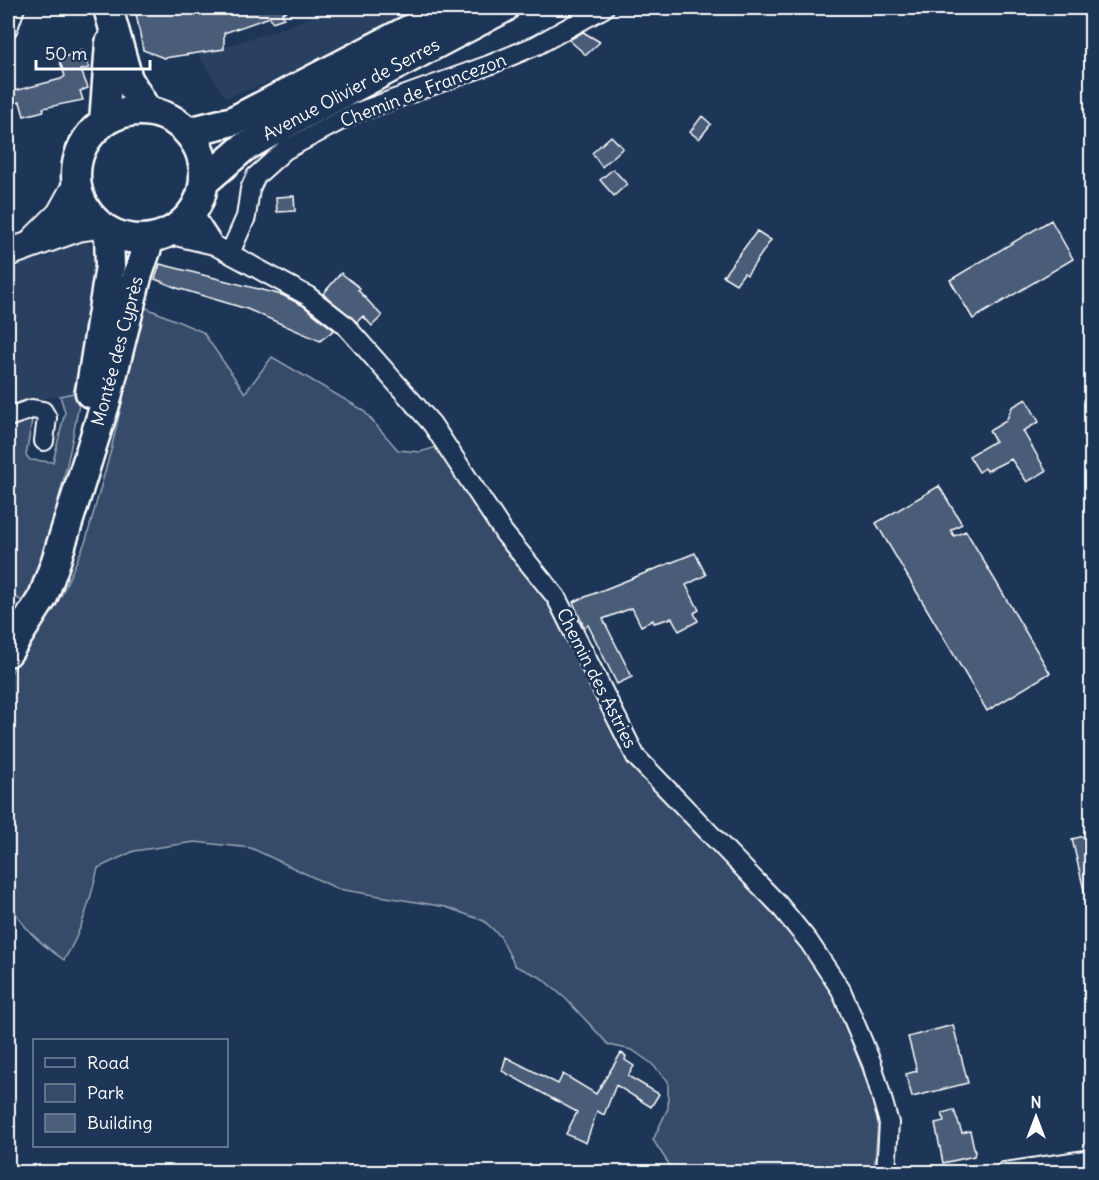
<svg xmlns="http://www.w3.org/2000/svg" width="1099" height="1180" viewBox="0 0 1099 1180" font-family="Delius,sans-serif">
  <rect width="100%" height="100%" fill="#1d3557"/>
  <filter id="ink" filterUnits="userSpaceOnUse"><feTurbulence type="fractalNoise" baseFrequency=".0167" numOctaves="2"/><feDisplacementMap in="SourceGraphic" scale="12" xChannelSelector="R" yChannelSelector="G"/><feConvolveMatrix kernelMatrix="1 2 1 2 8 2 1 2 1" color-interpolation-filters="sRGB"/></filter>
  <g filter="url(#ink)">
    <!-- built -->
    <path fill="#2a4161" d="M332,8H415L413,11L298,71L226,98L198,55L287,27Z
      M82,240L100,253L73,394L26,401L8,411V273L13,272L27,259L48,258L69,241Z"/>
    <!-- green -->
    <path fill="#364b69" stroke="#9aa5b4" stroke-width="1.5" d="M96,296C81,400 65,505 24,602L8,593V421L26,416L32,420L26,455L30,460L53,462L65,412L60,396L73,393Z
      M144,307L203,332L245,393L272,357L363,410L398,450L420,452L440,446L546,593L636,768L788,928L832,993L879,1112L874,1172H674L653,1140L668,1108V1081L651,1063L632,1050L609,1045L566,999L540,977L515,966L500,936L484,921L446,907L338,889L251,848L195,842L134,851L98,868C90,901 82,931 64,960C41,944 16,924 8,895V677L61,596L86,540L111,450Z"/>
    <!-- building -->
    <path fill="#4a5d79" stroke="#fff" stroke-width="1.5" d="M135,8H229V13L244,8H294L282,13L284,18L272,22L270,17L224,33V49L164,58L143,50Z
      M583,32L600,42L586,55L569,40Z
      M83,50L89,68L81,70L88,88L80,91L83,100L43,108L44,111L24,116L20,102L13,104L10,92L61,79L65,76L59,59Z
      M702,116L711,124L699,139L690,132Z
      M611,136L623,148L602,167L592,153Z
      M613,169L627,184L614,196L600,180Z
      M294,196L295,211L277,212L276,197Z
      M1051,220L1073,259L973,319L950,280Z
      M757,231L771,240L747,275L744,273L736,284L723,276Z
      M160,264L282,295L302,305L334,330L320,341L247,309L177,288L155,279Z
      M341,273L360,288L358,290L382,316L372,326L363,316L357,322L323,294Z
      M1026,399L1039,422L1023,431L1046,471L1027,482L1011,459L987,471L985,468L979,472L969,456L995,441L989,431L1006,421L1012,407Z
      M939,486L962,524L951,530L954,536L966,531L1050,673L987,711L876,523Z
      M695,553L706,575L686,585L699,610L694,613L698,621L679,631L672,618L654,623L653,620L641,626L632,608L603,619L632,677L617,684L588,625L584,627L573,602Z
      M1092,834V903H1087L1072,839Z
      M953,1025L968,1083L912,1097L906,1074L917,1071L908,1037Z
      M621,1053L626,1056L625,1060L634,1066L628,1076L659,1094L651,1107L616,1085L604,1115L597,1111L586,1143L566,1134L577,1112L502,1071L506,1057L558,1084L563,1074L596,1094Z
      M954,1110L962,1133L970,1131L975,1152L974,1156L943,1163L935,1123L944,1121L942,1113Z"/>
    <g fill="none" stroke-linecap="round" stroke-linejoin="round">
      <!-- street casing -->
      <g stroke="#fff" stroke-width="22">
        <path id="street" d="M8,28L15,8
          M193,213L214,245
          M167,234L214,245L308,296L344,324L432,424L504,533L556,597L636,757L779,905L809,942L841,990L872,1064L889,1123L886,1172
          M230,253L246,217L250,189L256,176L285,150L353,114L489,65L537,45L604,8
          M8,417L32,409L43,411L47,418L44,441
          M1005,1172L1092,1159"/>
      </g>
      <!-- secondary casing -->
      <g stroke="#fff" stroke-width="30">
        <path id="secondary" d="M35,239L60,214L76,185
          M8,253L78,228L98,225"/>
      </g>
      <!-- primary casing -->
      <g stroke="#fff" stroke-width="33">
        <path id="primary" d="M108,8L128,79L147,111
          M76 175a64 64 0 1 1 128 0a64 64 0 1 1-128 0Z
          M104,122L110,43
          M188,132L233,121L451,8
          M205,181L243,148L292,120L504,8
          M90,393L110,266L109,232
          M8,652L43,597L56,561L106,401L137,277L150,239"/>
      </g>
      <!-- street -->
      <use href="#street" stroke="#1d3557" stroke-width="18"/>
      <!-- secondary -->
      <use href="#secondary" stroke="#1d3557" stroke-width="26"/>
      <!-- primary -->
      <use href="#primary" stroke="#1d3557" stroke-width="28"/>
    </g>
  </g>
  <g text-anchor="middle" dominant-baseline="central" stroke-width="6" stroke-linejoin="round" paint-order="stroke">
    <!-- street labels -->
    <g font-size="18" fill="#fff" stroke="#1d3557">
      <text transform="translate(351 89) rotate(-28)">Avenue Olivier de Serres</text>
      <text transform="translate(423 90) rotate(-21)">Chemin de Francezon</text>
      <text transform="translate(117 351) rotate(-75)">Montée des Cyprès</text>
      <text transform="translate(597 678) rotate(63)">Chemin des Astries</text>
    </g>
  </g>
  <!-- margin -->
  <rect width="1099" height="1180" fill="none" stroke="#1d3557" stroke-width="30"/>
  <rect x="15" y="15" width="1069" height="1150" fill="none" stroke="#fff" stroke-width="2" filter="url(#ink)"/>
  <!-- legend -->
  <rect x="33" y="1039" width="195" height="108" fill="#1d3557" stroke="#77869a" stroke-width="1.5"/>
  <rect x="45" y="1058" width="30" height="9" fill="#1d3557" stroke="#77869a" stroke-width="1.5"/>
  <text x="87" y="1069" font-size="18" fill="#ffffff">Road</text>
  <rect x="45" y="1084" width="30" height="18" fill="#364b69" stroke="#77869a" stroke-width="1.5"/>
  <text x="87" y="1099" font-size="18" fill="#ffffff">Park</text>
  <rect x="45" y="1114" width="30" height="18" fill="#4a5d79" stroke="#77869a" stroke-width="1.5"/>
  <text x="87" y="1129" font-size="18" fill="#ffffff">Building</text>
  <!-- north arrow -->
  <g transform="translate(1036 1117)" stroke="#1d3557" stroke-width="4.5" paint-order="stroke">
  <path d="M0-4.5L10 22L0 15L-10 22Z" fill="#ffffff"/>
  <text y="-9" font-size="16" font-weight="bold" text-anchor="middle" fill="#ffffff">N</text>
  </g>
  <!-- scale -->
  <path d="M36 60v9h114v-9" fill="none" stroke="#ffffff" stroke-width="3"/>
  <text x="45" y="60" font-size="18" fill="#ffffff" stroke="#1d3557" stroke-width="4.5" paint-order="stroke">50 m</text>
</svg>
